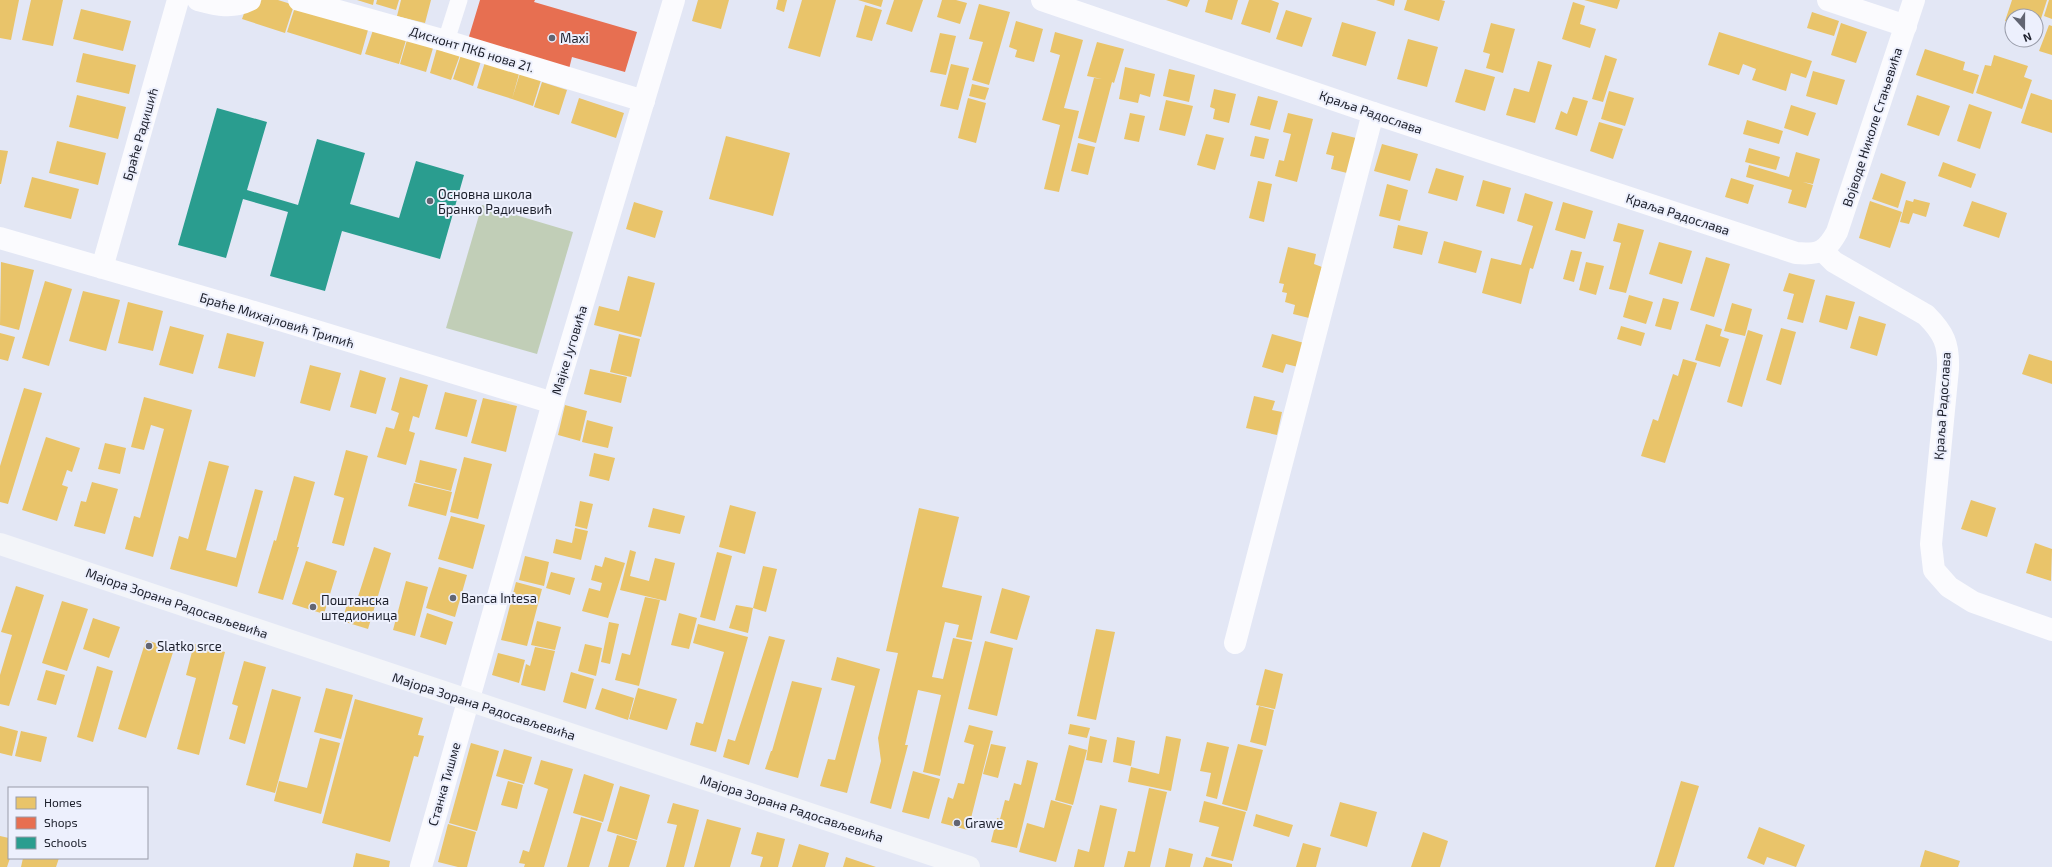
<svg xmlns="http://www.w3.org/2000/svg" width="2052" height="867" viewBox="0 0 2052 867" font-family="'Exo 2',sans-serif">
  <rect width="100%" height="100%" fill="#e3e7f5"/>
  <!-- green -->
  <path fill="#c1ceb7" d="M482,205L573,232L537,354L446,328Z"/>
  <!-- homes -->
  <path fill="#e9c46a" d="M0,0H19L11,40L0,38Z
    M31,0H63L53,46L22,40Z
    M262,0H278L294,5L285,33L242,19L246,8Z
    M357,0H374L373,5Z
    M377,0H399L396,10L376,4Z
    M401,0H431L425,23L397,16Z
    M698,0H729L721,29L692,21Z
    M778,0H787L784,12L776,9Z
    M802,0H836L820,57L788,48Z
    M858,0H883L881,7Z
    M894,0H923L912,32L886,24Z
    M942,0H956L967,3L960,24L937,17Z
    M1166,0H1190L1187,7Z
    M1208,0H1238L1232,20L1205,12Z
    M1249,0H1271L1279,3L1270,33L1241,24Z
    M1376,0H1395L1394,6Z
    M1407,0H1441L1445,1L1439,21L1404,10Z
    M1584,0H1620L1617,9Z
    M2012,0H2047L2037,31L2036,16H2012V23L2005,21Z
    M2049,0H2052V19L2044,16Z
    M1573,2L1585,6L1580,24L1596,29L1590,48L1562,39Z
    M979,4L1010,12L989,85L972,80L983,42L969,39Z
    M865,5L882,10L872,41L856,37Z
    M295,7L368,30L361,55L287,32Z
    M81,9L131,21L123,51L73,39Z
    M1286,10L1312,18L1302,47L1276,39Z
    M1812,12L1839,21L1834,36L1807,28Z
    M1016,21L1043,29L1034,62L1015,57L1017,50L1009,47Z
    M1342,22L1376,32L1366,66L1332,56Z
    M1491,23L1515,29L1503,73L1486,68L1490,54L1483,52Z
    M1841,23L1867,32L1856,63L1831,55Z
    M2049,25L2052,26V55L2039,51Z
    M374,27L406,40L399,64L365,54Z
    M1055,32L1083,40L1064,108L1079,111L1059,192L1044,189L1060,125L1042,120L1060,55L1050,52Z
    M1719,32L1812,61L1806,78L1791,73L1786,91L1752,80L1756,69L1743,64L1739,75L1708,65Z
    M940,33L956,36L946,75L930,72Z
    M1408,39L1438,47L1427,87L1397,79Z
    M407,40L433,48L426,72L400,64Z
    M1097,42L1124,49L1114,83L1112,82L1096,143L1078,138L1094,78L1102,79L1087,76Z
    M437,48L460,55L451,80L430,73Z
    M1925,49L1965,62L1963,70L1979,75L1973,94L1916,75Z
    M83,53L136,65L129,94L76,82Z
    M461,55L481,61L473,86L453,79Z
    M1605,55L1617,59L1603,102L1592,99Z
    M1994,55L2028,66L2024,77L2032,80L2022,109L1976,93L1985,65L1991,66Z
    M1538,61L1552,65L1535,123L1506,115L1514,88L1529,92Z
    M485,62L519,74L512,99L477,88Z
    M951,64L969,68L958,110L940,106Z
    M1125,67L1155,74L1150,97L1140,94L1138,103L1119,99Z
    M1169,69L1195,75L1189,102L1163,96Z
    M1465,69L1495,77L1485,111L1455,102Z
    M1813,71L1845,80L1837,105L1806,96Z
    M520,73L541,80L533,106L512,99Z
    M542,82L567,90L559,115L534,107Z
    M972,84L989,88L985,100L969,96Z
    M1214,89L1236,94L1229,123L1213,119L1215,109L1210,107Z
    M1609,91L1634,98L1625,126L1601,119Z
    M2031,93L2052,100V133L2021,123Z
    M77,95L126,107L118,139L69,127Z
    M1917,95L1950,106L1939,136L1907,125Z
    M1258,96L1278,101L1270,130L1250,125Z
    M1573,97L1588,101L1577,136L1555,129L1561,111L1567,114Z
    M579,98L624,113L616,138L571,123Z
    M968,98L986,103L976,143L958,138Z
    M1166,100L1193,106L1185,136L1159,130Z
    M1969,104L1992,112L1980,149L1957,141Z
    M1791,105L1816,113L1808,136L1784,128Z
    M1130,113L1145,116L1139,142L1124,139Z
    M1288,113L1313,119L1297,182L1275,176L1279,160L1284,161L1291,134L1283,132Z
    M1747,120L1783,131L1779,144L1743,134Z
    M1599,122L1623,129L1613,159L1590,151Z
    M1332,132L1360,139L1351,174L1331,169L1334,156L1326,154Z
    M1206,134L1224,138L1215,170L1197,165Z
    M726,136L790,153L773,216L709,199Z
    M1255,136L1269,139L1264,159L1250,156Z
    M57,141L106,153L98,185L49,173Z
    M1078,143L1095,147L1088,175L1071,171Z
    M1382,144L1418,154L1410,181L1374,171Z
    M1749,148L1780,157L1776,170L1745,162Z
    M0,150L8,151L1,184H0Z
    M1796,152L1820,159L1813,184L1803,182L1813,185L1806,208L1788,203L1792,190L1746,177L1749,165L1789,177Z
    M1943,162L1976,174L1971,188L1938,176Z
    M1436,168L1464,176L1457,201L1428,193Z
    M1881,173L1906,182L1898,208L1872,199Z
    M32,177L79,189L71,219L24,207Z
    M1731,178L1754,185L1748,204L1725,197Z
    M1483,180L1511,188L1504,214L1476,206Z
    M1258,181L1272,184L1264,222L1249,218Z
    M1387,184L1408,190L1400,221L1379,216Z
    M1525,193L1553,202L1533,269L1530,268L1521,304L1482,293L1491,258L1521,265L1533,226L1517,221Z
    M1914,199L1930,203L1926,217L1913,213L1909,224L1900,222L1906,200L1913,202Z
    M1870,201L1902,212L1890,248L1859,238Z
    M1972,201L2007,213L1999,238L1963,226Z
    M634,202L663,211L655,238L626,229Z
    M1563,202L1593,211L1585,239L1555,230Z
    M1618,223L1644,230L1626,293L1609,289L1621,243L1613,241Z
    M1398,225L1428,232L1422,255L1393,248Z
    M1444,241L1482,251L1476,273L1438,263Z
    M1659,242L1692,251L1682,284L1649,274Z
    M1288,247L1316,254L1314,264L1322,267L1309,318L1293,314L1295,305L1285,302L1287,293L1282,292L1284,284L1279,283Z
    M1571,250L1582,252L1574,282L1563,279Z
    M1706,257L1730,264L1714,317L1690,310Z
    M1,262L34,270L19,330L0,325Z
    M1586,262L1604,266L1596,295L1579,290Z
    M1789,273L1815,280L1803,323L1787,319L1794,294L1783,291Z
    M628,276L655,283L641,337L594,325L599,306L619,311Z
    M45,281L72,289L49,366L22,358Z
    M83,291L120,300L106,351L69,341Z
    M1629,295L1653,302L1646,324L1623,317Z
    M1826,295L1855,302L1847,330L1819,322Z
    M1663,298L1679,302L1671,330L1655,326Z
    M128,302L163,311L153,351L118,343Z
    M1732,303L1752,309L1745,336L1724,331Z
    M1859,316L1886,324L1877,356L1850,348Z
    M1706,324L1722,329L1720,336L1729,339L1720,367L1695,360Z
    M170,326L204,335L193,374L159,365Z
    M1621,326L1645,333L1641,346L1617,339Z
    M1781,328L1796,332L1781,385L1766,380Z
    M1748,330L1763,335L1742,407L1727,402Z
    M0,333L15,337L8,361L0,359Z
    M227,333L264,342L255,377L218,368Z
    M619,334L640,339L631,377L610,372Z
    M1272,334L1304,343L1298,367L1286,364L1283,373L1262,367Z
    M2029,354L2052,361V384L2022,374Z
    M1683,359L1697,363L1665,463L1641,456L1653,419L1658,421L1673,374L1678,376Z
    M310,365L341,373L330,411L300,403Z
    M590,369L627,377L621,403L584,394Z
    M360,370L386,378L376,414L350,407Z
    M400,377L428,385L419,418L413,416L411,423L409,431L415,433L406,465L377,457L386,427L394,429L399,413L391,410Z
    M24,388L42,393L8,504L0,502V466Z
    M445,392L477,400L467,437L435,429Z
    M1254,396L1275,401L1272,410L1282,412L1277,435L1246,428Z
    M144,397L192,410L153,557L125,549L134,516L140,518L164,429L151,425L144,450L131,447Z
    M483,398L517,406L506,452L471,443Z
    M565,405L587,411L580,441L558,435Z
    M587,420L613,427L608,448L582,442Z
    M46,437L80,448L72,472L67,470L62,485L68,487L57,521L22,510Z
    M105,443L126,448L120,474L98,469Z
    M346,450L368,456L344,546L332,543L344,498L334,495Z
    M594,453L615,458L609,481L589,476Z
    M464,457L492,464L478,519L450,512Z
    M420,460L457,469L451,491L415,482Z
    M209,461L229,466L206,550L236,558L255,489L263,491L237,587L170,569L179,536L188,539Z
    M294,476L315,482L297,547H299L283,600L258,593L274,540L276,541Z
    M92,482L118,489L105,534L74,526L81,501L86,502Z
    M414,483L452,492L446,516L408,506Z
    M1971,500L1996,508L1987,537L1961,529Z
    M580,501L593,504L587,529L575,526Z
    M730,505L756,512L745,554L719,547Z
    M653,508L685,516L680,534L648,527Z
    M919,508L959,517L942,587L982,596L972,640L956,637L959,625L945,622L932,677L943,679L953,638L972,642L940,776L923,772L941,695L918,690L905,745H908L891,809L870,803L881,761L878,738L898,653L886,651Z
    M451,516L485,525L473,569L438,559Z
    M575,528L588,531L581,560L553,553L556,539L572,543Z
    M2035,543L2052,549L2051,581L2026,573Z
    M374,547L391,553L368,629L342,621L348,601L356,603Z
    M630,550L636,552L630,576L649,581L655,558L675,563L666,601L620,590Z
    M717,552L732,556L715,621L700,617Z
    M525,556L549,562L544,586L519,580Z
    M605,557L625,563L608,618L582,611L589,588L600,591L602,583L591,580L595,565L602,567Z
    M306,561L337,571L324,614L292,604Z
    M763,566L777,569L766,612L753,608L748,633L729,628L736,605L753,608Z
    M439,567L467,575L455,617L426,608Z
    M551,572L575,578L570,595L546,588Z
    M406,581L428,587L415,636L393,630Z
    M516,582L542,589L527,646L501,640Z
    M16,586L44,595L9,706L0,704V675L12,635L1,632Z
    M1002,588L1030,596L1017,640L990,633Z
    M645,597L660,600L639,686L615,680L622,653L630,655Z
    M62,601L88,609L67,671L42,663Z
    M427,613L453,622L446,645L420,637Z
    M679,613L697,618L689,649L671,645Z
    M93,618L120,627L109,658L83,649Z
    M537,621L561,627L555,650L531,645Z
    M609,622L619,624L610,664L601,662Z
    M698,624L748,637L716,752L690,745L696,722L703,724L724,652L693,643Z
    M1096,629L1115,632L1096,720L1077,716Z
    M769,636L785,640L749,765L723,757L728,739L735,741Z
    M146,640L174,649L146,738L118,729Z
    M985,641L1013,648L997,716L968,709Z
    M194,644L225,652L199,755L177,749L196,678L186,675Z
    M585,644L602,648L596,676L578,671Z
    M535,647L555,651L545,691L521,685L526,664L530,666Z
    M498,653L525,660L519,683L492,675Z
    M837,657L880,669L847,793L820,786L828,759L835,760L855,686L831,680Z
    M244,661L266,667L245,744L229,739L238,706L232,704Z
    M97,666L113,671L93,742L77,737Z
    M1265,669L1283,674L1275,709L1256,705Z
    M46,670L65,675L56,705L37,700Z
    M571,672L594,679L586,709L563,702Z
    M792,681L822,688L798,778L765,769L771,751H772Z
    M326,688L353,695L341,739L314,732Z
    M602,688L634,698L628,720L595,709Z
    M638,688L677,699L667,730L629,719Z
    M272,689L301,697L275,793L246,785Z
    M355,699L423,718L418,735L424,736L418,757L414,756L390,842L322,823Z
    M1259,706L1274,710L1266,746L1250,742Z
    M1070,724L1090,728L1087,738L1068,734Z
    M969,725L993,731L968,830L941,823L948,797L953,799L958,783L964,784L974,745L964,742Z
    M0,726L18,731L12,756L0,753Z
    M21,731L47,737L41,762L15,756Z
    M1090,736L1107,740L1102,763L1086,760Z
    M1166,736L1181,739L1171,791L1128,782L1131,767L1159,774Z
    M1117,737L1135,741L1131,766L1113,762Z
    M320,738L340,743L321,814L274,801L279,781L307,788Z
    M1207,742L1229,747L1217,799L1206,796L1211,773L1200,771Z
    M471,743L499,751L477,831L449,823Z
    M991,744L1006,747L998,778L983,774Z
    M1238,744L1263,750L1247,811L1222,804Z
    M1069,745L1087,750L1073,805L1055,800Z
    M504,749L532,757L524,784L496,776Z
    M541,760L573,769L544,867H524L525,864L519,863L523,850L529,852L548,789L534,784Z
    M1027,760L1038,763L1017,848L991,842L997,818L1000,819L1005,800L1009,801L1014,783L1021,785Z
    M913,771L940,779L929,819L902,812Z
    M584,774L614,784L603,822L573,813Z
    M508,781L523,785L517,809L501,805Z
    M1681,781L1699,786L1674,867H1655Z
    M620,786L650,795L637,840L607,831Z
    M1149,788L1167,792L1150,867H1124L1128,851L1135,852Z
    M1051,800L1072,806L1056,862L1019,852L1027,823L1044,828Z
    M1204,801L1246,812L1233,861L1211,856L1219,827L1199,822Z
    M1340,802L1377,812L1367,847L1330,836Z
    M673,803L699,810L684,867H666L677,825L667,823Z
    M1100,805L1117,809L1104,867H1074L1078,849L1089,852Z
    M1256,814L1293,825L1289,837L1253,826Z
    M581,817L602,823L589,867H567Z
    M707,819L741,828L730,867H694Z
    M448,824L476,832L467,867H458L438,862Z
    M1759,827L1805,845L1796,867L1767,857L1764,865L1747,858Z
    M757,832L785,839L778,867H760L763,857L751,854Z
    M1423,832L1448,841L1440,867H1411Z
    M617,835L637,841L629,867H608Z
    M0,836L9,838L10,858L7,867H0Z
    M1303,843L1321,848L1316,867H1296Z
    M799,844L829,853L825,867H792Z
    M1169,848L1193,854L1190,867H1165Z
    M1925,850L1960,861L1958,867H1920Z
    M356,853L390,861L389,867H353Z
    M846,857L876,867H843Z
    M1206,857L1232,864V867H1203Z
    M23,858H59L56,867H21Z"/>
  <!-- shops -->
  <path fill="#e76f51" d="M480,0H535L534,2L637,32L625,72L572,57L568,73L467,43Z"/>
  <!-- schools -->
  <path fill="#2a9d8f" d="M217,108L267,122L247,190L298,205L317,139L365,153L350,204L399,218L416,161L464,175L440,259L342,231L325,291L270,276L288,212L243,199L226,258L178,245Z"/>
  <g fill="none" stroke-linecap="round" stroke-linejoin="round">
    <!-- pedestrian -->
    <path stroke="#fbfbfe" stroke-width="17" d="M446,41L459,0"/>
    <!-- minor -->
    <path stroke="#fbfbfe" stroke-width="22" d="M198,0C217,5 232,9 250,0
      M299,0L446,41L644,101
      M1828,0L1906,26
      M0,238L244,309L553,403
      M1823,251L1834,262L1926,315C1944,333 1949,344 1948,369L1931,544L1934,570L1949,587L1973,602L2052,630
      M102,268L178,0
      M1235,643L1373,113"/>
    <!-- tertiary -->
    <path stroke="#fbfbfe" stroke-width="22" d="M1042,0L1373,113L1796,253C1819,255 1826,252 1837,232L1914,0
      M421,867L553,403L674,0"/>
    <!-- secondary -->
    <path stroke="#f3f5f9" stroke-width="22" d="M0,544L969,867"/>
  </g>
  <!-- markers -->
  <g fill="#626572" stroke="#edf0fd" stroke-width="1.5">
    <circle cx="552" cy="38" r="4"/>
    <circle cx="430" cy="201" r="4"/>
    <circle cx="453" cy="598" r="4"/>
    <circle cx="313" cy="607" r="4"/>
    <circle cx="149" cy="646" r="4"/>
    <circle cx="957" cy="823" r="4"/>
  </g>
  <g text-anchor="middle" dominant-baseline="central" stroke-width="4" stroke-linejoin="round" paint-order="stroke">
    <!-- poi labels -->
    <g font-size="13" fill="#1c1f2b" stroke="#edf0fd" text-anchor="start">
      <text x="560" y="38">Maxi</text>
      <text x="438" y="194">Основна школа<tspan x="438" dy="15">Бранко Радичевић</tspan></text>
      <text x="461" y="598">Banca Intesa</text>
      <text x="321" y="600">Поштанска<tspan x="321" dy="15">штедионица</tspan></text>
      <text x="157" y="646">Slatko srce</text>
      <text x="965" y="823">Grawe</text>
    </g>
    <!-- street labels -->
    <g font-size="13" fill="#1c1f2b" stroke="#edf0fd">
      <text transform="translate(472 49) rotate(17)">Дисконт ПКБ нова 21.</text>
      <text transform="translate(1371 112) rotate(19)">Краља Радослава</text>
      <text transform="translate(1872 127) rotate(-72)">Војводе Николе Стањевића</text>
      <text transform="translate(140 134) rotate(-74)">Браће Радишић</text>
      <text transform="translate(1678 214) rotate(18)">Краља Радослава</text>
      <text transform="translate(277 320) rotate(17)">Браће Михајловић Трипић</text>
      <text transform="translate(569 350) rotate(-73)">Мајке Југовића</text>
      <text transform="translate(1942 406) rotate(-86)">Краља Радослава</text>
      <text transform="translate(177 603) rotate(19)">Мајора Зорана Радосављевића</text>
      <text transform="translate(484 706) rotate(18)">Мајора Зорана Радосављевића</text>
      <text transform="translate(444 784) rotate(-74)">Станка Тишме</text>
      <text transform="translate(792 808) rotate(18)">Мајора Зорана Радосављевића</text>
    </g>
  </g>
  <!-- legend -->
  <rect x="8" y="787" width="140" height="72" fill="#edf0fd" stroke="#999ca9"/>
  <rect x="16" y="797" width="20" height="12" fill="#e9c46a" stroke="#999ca9"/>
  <text x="44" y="807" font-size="12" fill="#1c1f2b">Homes</text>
  <rect x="16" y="817" width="20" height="12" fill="#e76f51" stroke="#999ca9"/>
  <text x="44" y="827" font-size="12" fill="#1c1f2b">Shops</text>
  <rect x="16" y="837" width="20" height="12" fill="#2a9d8f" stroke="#999ca9"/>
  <text x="44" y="847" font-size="12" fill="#1c1f2b">Schools</text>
  <!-- north arrow -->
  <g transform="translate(2024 28) rotate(159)"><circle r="19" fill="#edf0fd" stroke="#999ca9"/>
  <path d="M0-3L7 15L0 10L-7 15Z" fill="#626572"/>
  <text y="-6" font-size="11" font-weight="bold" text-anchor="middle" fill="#1c1f2b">N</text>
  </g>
</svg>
